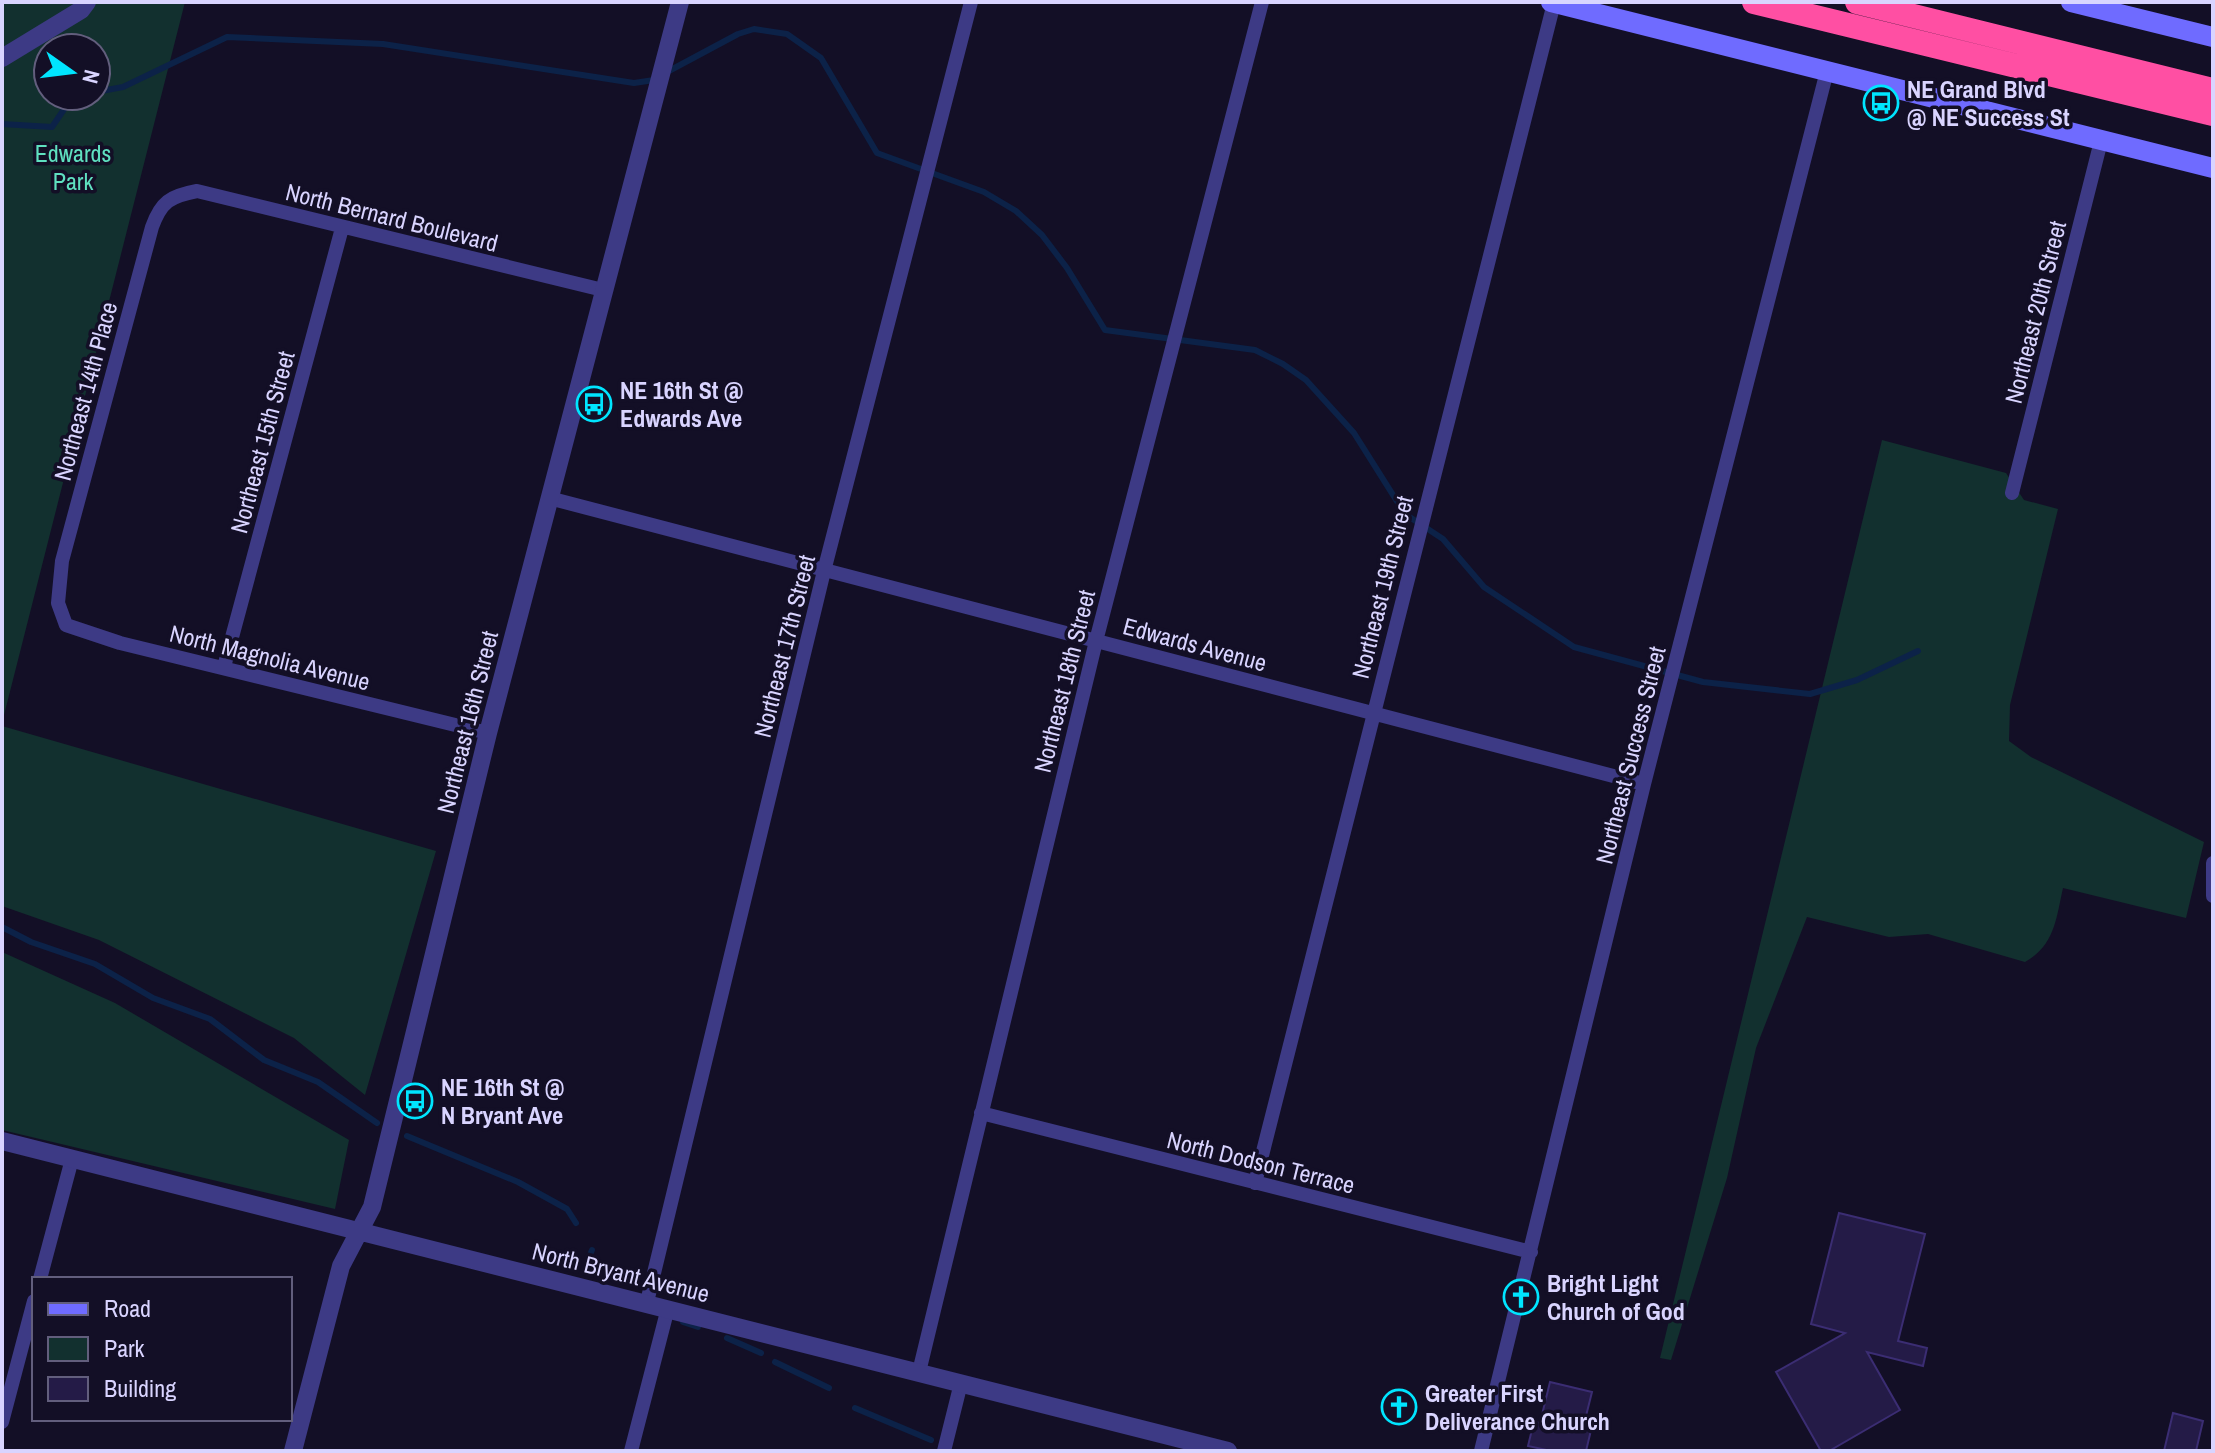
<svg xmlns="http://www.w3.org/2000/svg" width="2215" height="1453" viewBox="0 0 2215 1453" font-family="'Archivo Narrow',sans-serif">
  <rect width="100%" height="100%" fill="#130f26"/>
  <!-- green -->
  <path fill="#12302f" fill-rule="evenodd" d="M2,2H185L2,723ZM48,48H96V96H48Z
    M1882,440L2006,473L2024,500L2058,509L2010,705L2009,741L2031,757L2204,842L2186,918L2063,888C2056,919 2055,945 2025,962L1928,934L1889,937L1807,917L1756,1048L1727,1178L1671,1360L1660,1358Z
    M2,726L436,851L365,1095L294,1038L99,940L2,906Z
    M2,952L115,1003L349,1140L335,1209L2,1130Z"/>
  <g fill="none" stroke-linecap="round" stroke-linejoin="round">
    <!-- stream -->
    <path stroke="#0c2248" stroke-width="6" d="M667,72L738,34L754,29L787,34L821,58L877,153L984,192L1016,211L1042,235L1067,268L1105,330L1255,350L1283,364L1306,380L1354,433L1405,514L1443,539L1484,587L1574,647L1703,682L1810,694L1857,680L1918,651
      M96,92L123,87L227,37L383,44L634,83L654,80
      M2,124L52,127L69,102L84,96
      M2,927L31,942L95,964L153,998L210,1019L264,1060L318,1082L377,1123
      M407,1136L518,1182L567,1209L576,1223
      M590,1255L592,1250
      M683,1322L698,1327
      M727,1338L761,1353
      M775,1362L829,1388
      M855,1408L931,1440"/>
  </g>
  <!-- building -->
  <path fill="#241b47" stroke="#3b2d73" stroke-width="2" d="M1839,1213L1925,1234L1898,1341L1927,1348L1923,1366L1867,1352L1900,1410L1829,1451H1821L1776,1372L1845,1333L1811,1324Z
    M1550,1382L1592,1392L1584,1424L1592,1426L1586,1451H1551L1528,1446L1534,1421L1540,1423Z
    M2173,1413L2203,1421L2196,1451H2164Z"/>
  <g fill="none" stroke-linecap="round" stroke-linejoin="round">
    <!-- minor -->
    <path stroke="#3d3a85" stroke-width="14" d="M2012,493L2101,141
      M549,498L1644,784
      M224,667L342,228
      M488,733L120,643L66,625L58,603L62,561L152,227C161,202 170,196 197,191L603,290
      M2213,863V896
      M981,1113L1531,1252
      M1255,1183L1554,3
      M40,1279L72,1159
      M647,1302L824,571L971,2
      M919,1372L1096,641L1262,2
      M2,1422L34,1301
      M631,1451L668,1308
      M944,1451L961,1383
      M1481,1451L1644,784L1827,71"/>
    <!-- tertiary -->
    <path stroke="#3d3a85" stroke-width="18" d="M2,58L81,10L87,2
      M2,1141L1228,1451
      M293,1451L341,1266L372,1207L488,733L680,2"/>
    <!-- secondary -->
    <path stroke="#6f6bff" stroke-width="20" d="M1551,2L2213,168
      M2071,2L2213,37"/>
    <!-- motorway -->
    <path stroke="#ff4fa3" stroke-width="24" d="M1754,2L2213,114
      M1857,2L2213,90"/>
  </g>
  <!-- icons -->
  <defs>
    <g id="bus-ring" transform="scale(1.8)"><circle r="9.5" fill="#130f26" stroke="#00e5ff" stroke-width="1.5"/><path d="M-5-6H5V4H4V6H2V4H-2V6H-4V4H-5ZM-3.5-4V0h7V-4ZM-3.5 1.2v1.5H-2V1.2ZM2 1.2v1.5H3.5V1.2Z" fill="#00e5ff"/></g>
    <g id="church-ring" transform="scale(1.8)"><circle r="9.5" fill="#130f26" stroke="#00e5ff" stroke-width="1.5"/><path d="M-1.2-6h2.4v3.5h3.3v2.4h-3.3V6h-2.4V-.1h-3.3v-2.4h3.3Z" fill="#00e5ff"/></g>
  </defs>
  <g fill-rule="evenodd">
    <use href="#bus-ring" x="1881" y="103"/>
    <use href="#bus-ring" x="594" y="404"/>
    <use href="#bus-ring" x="415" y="1101"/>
    <use href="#church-ring" x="1521" y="1297"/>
    <use href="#church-ring" x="1399" y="1407"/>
  </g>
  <g text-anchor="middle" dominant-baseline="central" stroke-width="7" stroke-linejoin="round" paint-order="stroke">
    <!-- poi labels -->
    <g font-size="24" font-weight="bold" fill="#d9d4ff" stroke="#130f26" text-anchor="start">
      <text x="1907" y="89">NE Grand Blvd<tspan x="1907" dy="28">@ NE Success St</tspan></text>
      <text x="620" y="390">NE 16th St @<tspan x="620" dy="28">Edwards Ave</tspan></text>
      <text x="441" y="1087">NE 16th St @<tspan x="441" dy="28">N Bryant Ave</tspan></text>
      <text x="1547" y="1283">Bright Light<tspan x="1547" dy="28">Church of God</tspan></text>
      <text x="1425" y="1393">Greater First<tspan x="1425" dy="28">Deliverance Church</tspan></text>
    </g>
    <!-- park labels -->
    <g font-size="24" fill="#5fe0c0" stroke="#130f26">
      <text x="73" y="153">Edwards<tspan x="73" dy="28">Park</tspan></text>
    </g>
    <!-- street labels -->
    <g font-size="24" fill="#d9d4ff" stroke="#130f26">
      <text transform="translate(392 217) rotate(14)">North Bernard Boulevard</text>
      <text transform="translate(2035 312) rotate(-76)">Northeast 20th Street</text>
      <text transform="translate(85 391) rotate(-75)">Northeast 14th Place</text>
      <text transform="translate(262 442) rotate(-75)">Northeast 15th Street</text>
      <text transform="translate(1382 587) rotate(-76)">Northeast 19th Street</text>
      <text transform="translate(1195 644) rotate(15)">Edwards Avenue</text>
      <text transform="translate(784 646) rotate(-76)">Northeast 17th Street</text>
      <text transform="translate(270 657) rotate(14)">North Magnolia Avenue</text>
      <text transform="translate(1064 681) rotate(-76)">Northeast 18th Street</text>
      <text transform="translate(467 722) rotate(-76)">Northeast 16th Street</text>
      <text transform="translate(1630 755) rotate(-76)">Northeast Success Street</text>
      <text transform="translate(1261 1162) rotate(14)">North Dodson Terrace</text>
      <text transform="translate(621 1272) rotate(14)">North Bryant Avenue</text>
    </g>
  </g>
  <!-- border -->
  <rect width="2215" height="1453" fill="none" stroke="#d9d4ff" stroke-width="8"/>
  <!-- legend -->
  <rect x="32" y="1277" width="260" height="144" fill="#130f26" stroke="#625e7d" stroke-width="2"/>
  <rect x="48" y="1303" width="40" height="12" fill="#6f6bff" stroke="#625e7d" stroke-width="2"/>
  <text x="104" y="1317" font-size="24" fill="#d9d4ff">Road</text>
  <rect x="48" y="1337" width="40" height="24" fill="#12302f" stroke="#625e7d" stroke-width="2"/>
  <text x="104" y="1357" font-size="24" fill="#d9d4ff">Park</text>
  <rect x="48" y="1377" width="40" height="24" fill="#241b47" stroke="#625e7d" stroke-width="2"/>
  <text x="104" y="1397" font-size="24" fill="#d9d4ff">Building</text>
  <!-- north arrow -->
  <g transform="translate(72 72) rotate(104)"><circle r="38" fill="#130f26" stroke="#625e7d" stroke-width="2"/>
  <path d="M0-6L14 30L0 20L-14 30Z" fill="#00e5ff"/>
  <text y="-12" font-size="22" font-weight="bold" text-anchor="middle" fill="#d9d4ff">N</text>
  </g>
</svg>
